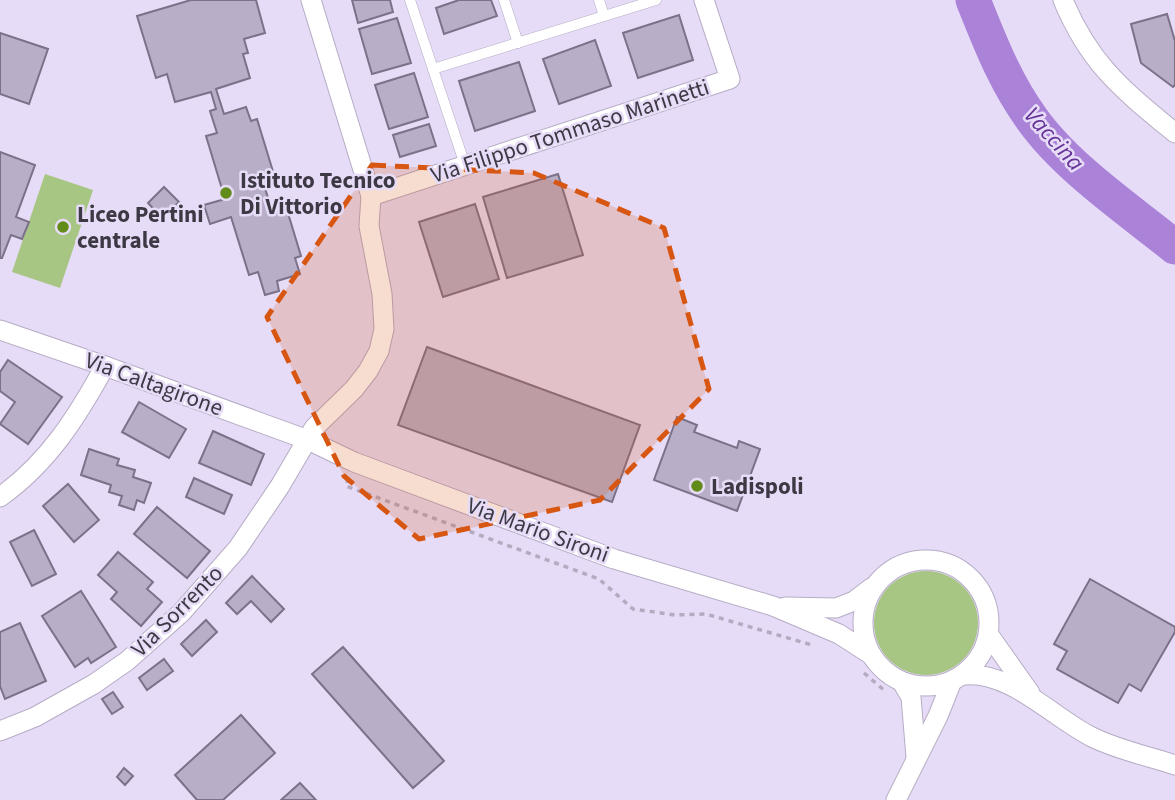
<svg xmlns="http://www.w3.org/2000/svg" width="1175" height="800" font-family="'Source Sans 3',sans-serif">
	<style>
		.green { fill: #a7c583 }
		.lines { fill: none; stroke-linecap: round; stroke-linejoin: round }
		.river { stroke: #aa83d9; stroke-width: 35 }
		.building { fill: #b8aec7; stroke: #7b7189; stroke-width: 2 }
		.service-casing { stroke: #b6acc5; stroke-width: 11 }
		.minor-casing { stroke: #b6acc5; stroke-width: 21 }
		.path { stroke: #b4abc1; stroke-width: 3.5; stroke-dasharray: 5 5; stroke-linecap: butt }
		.service { stroke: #fff; stroke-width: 10 }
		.minor { stroke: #fff; stroke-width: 19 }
		.marked { fill: #d75612; fill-opacity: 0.2; stroke: #d75612; stroke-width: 5; stroke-dasharray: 14 9; stroke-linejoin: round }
		.poi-dot { fill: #628c1a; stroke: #e7dcf7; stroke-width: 2.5 }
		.labels { text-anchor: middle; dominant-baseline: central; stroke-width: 5; stroke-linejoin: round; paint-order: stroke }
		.street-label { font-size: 23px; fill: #3d3944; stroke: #e7dcf7 }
		.poi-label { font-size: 23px; font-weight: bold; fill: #3d3944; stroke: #e7dcf7; text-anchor: start }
		.water-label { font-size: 24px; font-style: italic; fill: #653297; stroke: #e7dcf7 }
	</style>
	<rect width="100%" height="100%" fill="#e7dcf7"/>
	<!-- green -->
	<g class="green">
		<path d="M45,174l48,16 -33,98 -48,-16z"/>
		<circle cx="926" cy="623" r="52"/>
	</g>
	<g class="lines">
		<!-- river -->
		<path class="river" d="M973,0c17,42 32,82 59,119 34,48 97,91 143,128"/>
	</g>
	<!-- building -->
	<g class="building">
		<path d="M191,0h65l9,33 -21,6 4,14 -5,1 7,24 -34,11 8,25 22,-7 5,14 6,-2 18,59 -12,4 7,22 14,-4 17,56 -6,2 5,16 -23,7 2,10 -14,4 -7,-23 -9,3 -18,-58 -21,7 -6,-19 21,-6 -19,-63 11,-3 -7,-22 6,-2 -5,-17 -36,10 -8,-28 -11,4 -19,-62z"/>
		<path d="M352,0h38l3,12 -35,11z"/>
		<path d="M459,0h32l6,16 -53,18 -8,-26z"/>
		<path d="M1167,14l8,27v44l-2,2 -32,-24 -10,-39z"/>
		<path d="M679,15l14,45 -55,18 -15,-45z"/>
		<path d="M397,18l14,45 -39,11 -13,-45z"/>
		<path d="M0,33l48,16 -19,55 -29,-10z"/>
		<path d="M595,40l16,46 -52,18 -16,-45z"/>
		<path d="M519,62l16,49 -60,20 -16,-50z"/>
		<path d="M414,73l14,44 -39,12 -14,-44z"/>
		<path d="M429,124l7,22 -36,11 -7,-22z"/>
		<path d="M0,152l35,13 -19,52 13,5 -7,17 -11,-4 -9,23h-2z"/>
		<path d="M558,174l25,81 -76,23 -24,-81z"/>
		<path d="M164,187l15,15 -17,16 -14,-15z"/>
		<path d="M475,204l24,75 -56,18 -24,-75z"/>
		<path d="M427,347l213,78 -28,77 -214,-77z"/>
		<path d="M8,360l54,37 -34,47 -28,-20 15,-22 -15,-11v-19z"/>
		<path d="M139,402l47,27 -17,29 -47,-26z"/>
		<path d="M677,417l20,8 -3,7 43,16 2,-7 21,8 -23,62 -83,-31z"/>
		<path d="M213,431l51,23 -13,31 -52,-22z"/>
		<path d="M89,449l30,10 -2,6 18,5 -2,7 18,6 -7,20 -7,-3 -3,10 -15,-5 3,-9 -13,-4 2,-7 -30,-10z"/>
		<path d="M194,478l38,17 -8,19 -38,-17z"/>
		<path d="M68,484l31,36 -25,22 -31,-36z"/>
		<path d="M157,507l53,44 -23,27 -53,-44z"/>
		<path d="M34,530l22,44 -24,12 -22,-44z"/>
		<path d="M118,552l35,30 -6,7 15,13 -21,24 -30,-27 6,-7 -19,-17z"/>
		<path d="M252,576l32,33 -13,13 -20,-21 -14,13 -11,-11z"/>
		<path d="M1090,579l85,48v5l-34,59 -12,-7 -11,19 -61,-34 10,-18 -13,-7z"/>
		<path d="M81,591l35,56 -25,16 -3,-5 -13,9 -33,-51z"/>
		<path d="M206,620l11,12 -25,24 -11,-12z"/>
		<path d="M20,623l26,58 -41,18 -5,-13v-54z"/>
		<path d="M343,647l101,114 -31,27 -101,-114z"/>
		<path d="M164,659l9,12 -26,19 -8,-12z"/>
		<path d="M113,692l10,15 -11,7 -10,-15z"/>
		<path d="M241,715l34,38 -52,47h-26l-22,-25z"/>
		<path d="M124,768l9,8 -8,9 -8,-8z"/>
		<path d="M300,783l16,17h-35z"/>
	</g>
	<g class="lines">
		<!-- service casing -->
		<g class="service-casing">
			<g id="service">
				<path d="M410,0l55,165"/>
				<path d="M504,0l14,43"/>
				<path d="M599,0l5,16"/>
				<path d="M433,69l223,-69"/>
			</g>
		</g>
		<!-- minor casing -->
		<g class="minor-casing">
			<g id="minor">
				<path d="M1063,0c27,65 60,90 112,133"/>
				<path d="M371,196l359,-117 -26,-79"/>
				<path d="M0,330l105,36 203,74 46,22 260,97 159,47 66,28 31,20"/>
				<path d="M0,497c48,-34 77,-80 105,-131"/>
				<circle cx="926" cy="623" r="63"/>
				<path d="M785,607l51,1 18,-7 17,-13"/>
				<path d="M989,635l41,58"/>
				<path d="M963,675c47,-5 89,42 129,62 26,13 56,19 83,28"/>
				<path d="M902,682l9,15 5,60"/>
				<path d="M0,731l35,-14 59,-33 33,-23 54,-48 57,-65 42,-62 34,-58 40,-39 14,-18 11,-20 5,-22 -2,-35 -13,-68 2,-30 -60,-196"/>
				<path d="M896,800l42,-84 14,-35"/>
			</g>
		</g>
		<!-- path -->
		<g class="path">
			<path d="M348,478l-2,8 253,93 34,30 42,6 31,-1 106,31"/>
			<path d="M864,673l21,18"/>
		</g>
		<!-- service -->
		<use href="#service" class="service"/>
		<!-- minor -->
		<use href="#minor" class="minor"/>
	</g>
	<!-- marked area -->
	<path class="marked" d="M372,165l162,8 130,55 45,161 -109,111 -181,39 -75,-63 -77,-159z"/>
	<!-- markers -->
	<g class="poi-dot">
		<circle cx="226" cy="193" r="7"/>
		<circle cx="63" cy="227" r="7"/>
		<circle cx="697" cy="486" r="7"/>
	</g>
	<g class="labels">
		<!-- street labels -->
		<g class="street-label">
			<text transform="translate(570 131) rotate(-18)">Via Filippo Tommaso Marinetti</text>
			<text transform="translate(154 384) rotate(20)">Via Caltagirone</text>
			<text transform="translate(538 530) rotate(20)">Via Mario Sironi</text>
			<text transform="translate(177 611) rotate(-45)">Via Sorrento</text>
		</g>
		<!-- poi labels -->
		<g class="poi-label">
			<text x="240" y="180">Istituto Tecnico<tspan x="240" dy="26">Di Vittorio</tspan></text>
			<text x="77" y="214">Liceo Pertini<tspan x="77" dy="26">centrale</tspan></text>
			<text x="711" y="486">Ladispoli</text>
		</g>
		<!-- water labels -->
		<g class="water-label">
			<text transform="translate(1054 139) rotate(48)">Vaccina</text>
		</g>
	</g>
</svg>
